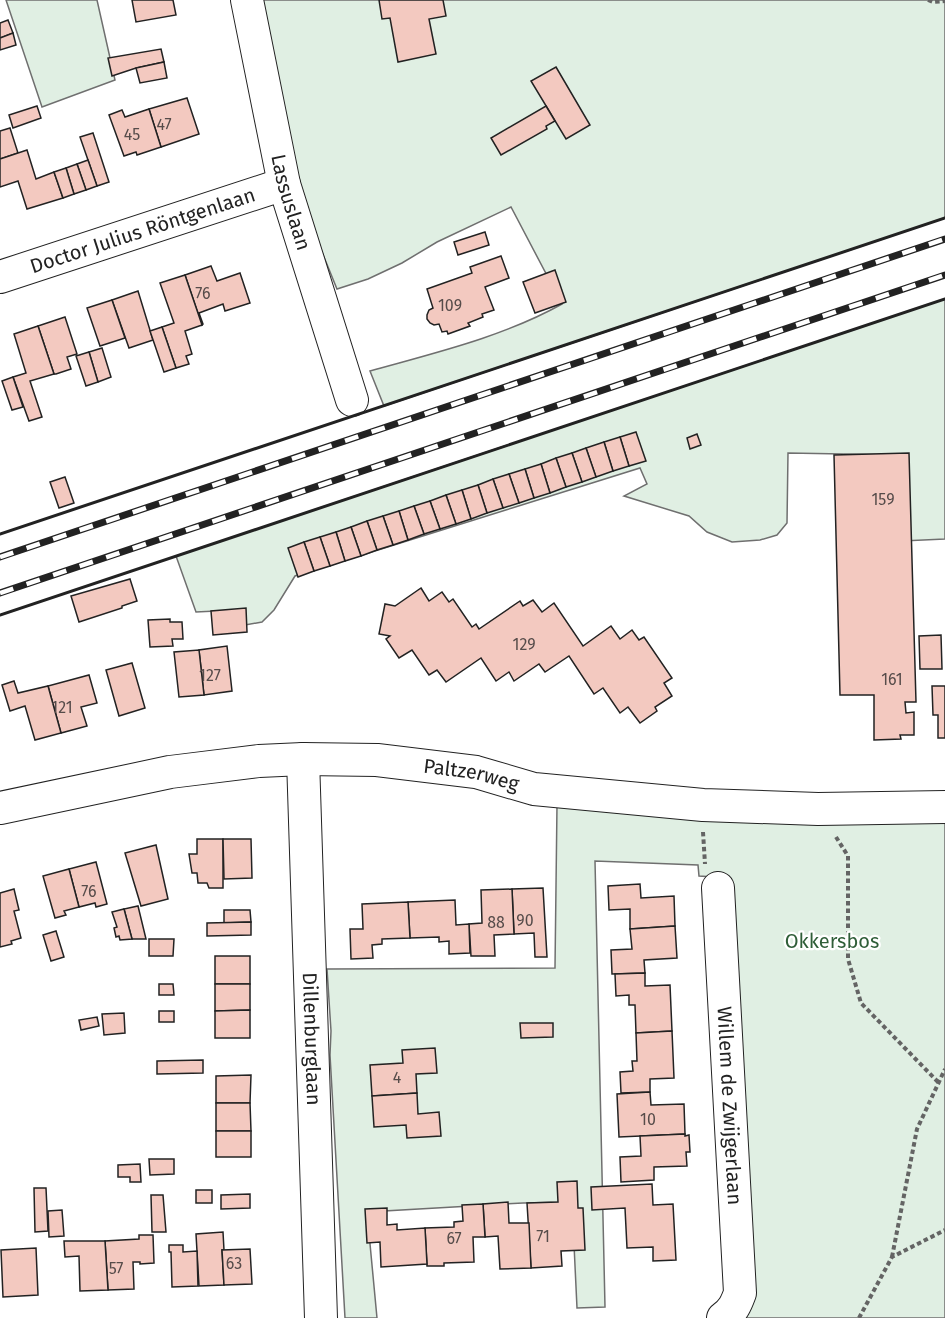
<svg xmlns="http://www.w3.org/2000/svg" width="945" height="1318" font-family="'Fira Sans',sans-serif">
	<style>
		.green { fill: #e0efe3; stroke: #6f6f6f; stroke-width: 1.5 }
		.building { fill: #f3c9c0; stroke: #222; stroke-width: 1.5 }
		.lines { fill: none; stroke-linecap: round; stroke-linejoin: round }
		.minor-casing { stroke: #222; stroke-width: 34 }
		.path { stroke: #646464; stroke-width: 4; stroke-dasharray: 4.5 3; stroke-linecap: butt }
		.minor { stroke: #fff; stroke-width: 32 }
		.rail-casing { stroke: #222; stroke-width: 7 }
		.rail { stroke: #fff; stroke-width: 4.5; stroke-dasharray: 14; stroke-linecap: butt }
		.wall { stroke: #222; stroke-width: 3 }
		.labels { text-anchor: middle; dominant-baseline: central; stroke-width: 4.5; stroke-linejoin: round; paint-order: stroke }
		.number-label { font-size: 16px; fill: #564c4a }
		.street-label { font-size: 20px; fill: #222; stroke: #fff }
		.park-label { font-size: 20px; fill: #2f5e38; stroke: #fff }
	</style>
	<rect width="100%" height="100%" fill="#fff"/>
	<!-- green -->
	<g class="green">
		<path d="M6,0h91l18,80 -73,27z"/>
		<path d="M257,0h688v218l-561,188 -14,-35c64,-18 133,-34 192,-67l-51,-97 -74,35 -35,21 -34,16 -31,10 -48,-118z"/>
		<path d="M945,299v240l-43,2 -2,-86 -112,-2 -1,70 -10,12 -17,5 -28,2 -25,-10 -18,-16 -65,-20 23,-12 -7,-16 -345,108 -21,34 -12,12 -17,3 -29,-14 -20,1 -20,-56z"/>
		<path d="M557,805l388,11v502h-202l-29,-441 -15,-1 -1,-11 -103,-4 10,446 -28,1 -5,-106 -49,1 -156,9 10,106h-32l-15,-263 1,-24 -4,-62 228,-1z"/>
	</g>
	<!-- building -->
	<g class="building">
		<path d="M132,0h41l3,15 -40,7z"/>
		<path d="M379,0h64l3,16 -17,3 7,35 -38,8 -8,-44 -8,1z"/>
		<path d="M8,20l5,13 -13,5v-15z"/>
		<path d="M13,33l3,12 -16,5v-12z"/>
		<path d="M161,49l3,13 -28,6 -24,8 -4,-18z"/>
		<path d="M164,62l3,16 -27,5 -4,-15z"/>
		<path d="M556,67l34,58 -24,14 -35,-58z"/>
		<path d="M187,98l12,36 -38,13 -12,-38z"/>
		<path d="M37,106l4,12 -28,10 -4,-13z"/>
		<path d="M546,106l9,15 -9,5 1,3 -46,26 -10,-17z"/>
		<path d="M149,109l12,38 -24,8 -1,-3 -12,4 -15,-41 13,-5 3,7z"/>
		<path d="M10,128l8,25 -18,6v-28z"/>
		<path d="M93,133l16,49 -12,4 -17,-49z"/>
		<path d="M27,150l9,29 18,-7 9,26 -36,11 -9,-28 -18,6v-28z"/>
		<path d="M88,160l9,26 -11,4 -9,-26z"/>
		<path d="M77,164l9,26 -12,4 -8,-26z"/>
		<path d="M66,168l8,26 -11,4 -9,-26z"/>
		<path d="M485,232l4,13 -31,10 -4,-13z"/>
		<path d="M501,256l8,22 -24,9 9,23 -12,4 1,3 -15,6 2,3 -22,8 -1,-3 -5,1 -3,-8 -5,1 -4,-2 -3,-4v-4l2,-5 4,-2 -6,-19 45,-16 -2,-6z"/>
		<path d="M211,266l6,15 23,-8 10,30 -25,8 -2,-7 -24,9 4,11 -1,1 -17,-50z"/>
		<path d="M555,270l11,32 -31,11 -12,-31z"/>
		<path d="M185,275l17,50 -17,6 7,23 -6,2 3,8 -13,4 -14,-41 12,-4 -14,-40z"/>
		<path d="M138,291l15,49 -24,8 -17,-48z"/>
		<path d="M112,300l13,38 -25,8 -13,-38z"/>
		<path d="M65,317l12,37 -10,3 4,12 -15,5h-2l-16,-48z"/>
		<path d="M38,326l16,48 -24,7 12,36 -13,4 -16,-44 13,-4 -12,-39z"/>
		<path d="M162,327l14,41 -12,4 -14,-41z"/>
		<path d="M102,348l9,29 -13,5 -9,-30z"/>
		<path d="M89,352l9,30 -12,4 -10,-30z"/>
		<path d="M13,377l10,30 -11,3 -10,-29z"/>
		<path d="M636,432l10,29 -17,5 -9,-29z"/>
		<path d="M697,434l4,11 -11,4 -3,-11z"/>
		<path d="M620,437l9,29 -16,5 -9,-29z"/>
		<path d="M604,442l9,29 -17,6 -10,-29z"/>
		<path d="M586,448l10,29 -14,5 -10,-29z"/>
		<path d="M572,453l10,29 -16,5 -10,-29z"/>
		<path d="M909,453l7,249h-11l1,11 8,-1v23h-14l1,4 -27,1v-45h-34l-6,-240z"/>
		<path d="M556,458l10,29 -16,6 -9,-29z"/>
		<path d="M541,464l9,29 -16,5 -9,-29z"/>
		<path d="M525,469l9,29 -15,5 -10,-29z"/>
		<path d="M509,474l10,29 -16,5 -10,-29z"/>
		<path d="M65,477l9,26 -15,5 -9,-26z"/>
		<path d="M493,479l10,29 -16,5 -9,-28z"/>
		<path d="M478,485l9,28 -16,6 -9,-29z"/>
		<path d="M462,490l9,29 -15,5 -10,-29z"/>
		<path d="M446,495l10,29 -16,5 -10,-28z"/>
		<path d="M430,501l10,28 -16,5 -10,-28z"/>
		<path d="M414,506l10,28 -16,6 -9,-29z"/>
		<path d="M399,511l9,29 -15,5 -10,-29z"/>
		<path d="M383,516l10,29 -16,5 -10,-29z"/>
		<path d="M367,521l10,29 -16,6 -10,-29z"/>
		<path d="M351,527l10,29 -16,5 -9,-29z"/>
		<path d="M336,532l9,29 -15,5 -10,-29z"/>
		<path d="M320,537l10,29 -16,5 -10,-29z"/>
		<path d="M304,542l10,29 -16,6 -10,-29z"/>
		<path d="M130,579l7,22 -15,5v2l-43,14 -8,-26z"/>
		<path d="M421,588l8,13 13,-9 7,10 4,-3 19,28 4,-3 3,5 41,-28 3,5 10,-6 9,12 12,-9 29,43 28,-20 9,13 12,-9 7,10 5,-3 28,41 -8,5 8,13 -17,11 2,4 -17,12 -12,-16 -8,6 -17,-25 -9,6 -25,-38 -24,16 -6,-8 -25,17 -5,-9 -13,9 -15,-23 -35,24 -9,-12 -8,5 -17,-25 -13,8 -13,-19 4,-3 -11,-2 6,-30 10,2z"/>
		<path d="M246,608l1,24 -34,3 -2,-24z"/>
		<path d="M170,619v3h12l1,17h-11l1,7 -23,1 -2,-27z"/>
		<path d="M941,635l1,34h-22l-1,-33z"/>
		<path d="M227,646l5,45 -28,4 -5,-45z"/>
		<path d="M199,650l5,45 -25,2 -5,-45z"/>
		<path d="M132,663l13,45 -26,8 -13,-46z"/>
		<path d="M89,675l8,28 -16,4 6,19 -26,7 -13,-47z"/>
		<path d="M14,681l4,12 30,-7 13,47 -26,7 -10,-34 -15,5 -8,-26z"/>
		<path d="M932,686h13v52h-7v-23h-5z"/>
		<path d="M197,839h26v49h-14l-2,-5h-9l-1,-10h-5l-3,-19h8z"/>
		<path d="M223,839h28l1,39 -28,1z"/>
		<path d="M156,845l12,54 -27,7 -16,-53z"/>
		<path d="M96,862l11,42 -11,3 -1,-4 -16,4 -10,-38z"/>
		<path d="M69,869l10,38 -15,4 2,4 -11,3 -12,-42z"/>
		<path d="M640,884l1,14 33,-2 1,30 -45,3v-20l-21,1 -1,-24z"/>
		<path d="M543,888l4,69h-12l-1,-24 -20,1 -2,-45z"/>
		<path d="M14,889l5,21 -5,1 7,27 -10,3 1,3 -12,3v-54z"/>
		<path d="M512,889l2,45 -20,1 1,21h-24l-2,-32 13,-1 -1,-33z"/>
		<path d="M455,900l1,25 13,-1 1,29 -21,1v-13l-10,1v-5l-29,1 -2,-36z"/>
		<path d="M408,902l2,36 -28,1v5l-10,1 1,13 -22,1 -1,-30h13l-1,-25z"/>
		<path d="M138,906l8,33h-14l-8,-30z"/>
		<path d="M124,909l8,30 -12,1 -1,-4 -3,1 -2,-9 3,-1 -5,-15z"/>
		<path d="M224,910h26l1,12 -27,1z"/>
		<path d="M251,922v13l-44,1v-13z"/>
		<path d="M675,926l2,32 -33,2 1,13 -33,1 -1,-24 21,-1 -2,-20z"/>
		<path d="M56,931l8,26 -13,4 -8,-26z"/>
		<path d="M149,939h25l-1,17h-24z"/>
		<rect x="215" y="956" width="35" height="28"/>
		<path d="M645,973v13l25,-1 2,46 -36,2 -1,-28h-6v-10l-13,1 -1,-22z"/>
		<path d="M159,984h14l1,11h-15z"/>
		<path d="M215,984h35v26l-35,1z"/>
		<path d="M250,1010v28h-35v-27z"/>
		<rect x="159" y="1011" width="15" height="11"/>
		<path d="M124,1013l1,20 -21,2 -2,-21z"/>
		<path d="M97,1017l2,9 -18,4 -2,-10z"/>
		<path d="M520,1023h33v14l-32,1z"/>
		<path d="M672,1031l2,47 -24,1v13l-29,1 -1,-21 13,-1 -1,-10h5l-1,-28z"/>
		<path d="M435,1048l2,25 -21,1 1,19 -45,3 -2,-31 33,-2 -1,-13z"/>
		<path d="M203,1060v13l-46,1v-13z"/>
		<path d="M251,1075l-1,28h-34v-27z"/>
		<path d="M650,1092l1,13 33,-1 1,30 -66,3 -2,-43z"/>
		<path d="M417,1093l1,21 21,-2 2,24 -34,2 -1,-13 -32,2 -2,-31z"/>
		<path d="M216,1103h34l1,28h-35z"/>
		<rect x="216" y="1131" width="35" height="26"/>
		<path d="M685,1134v2l4,-1 1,17h-4l1,14 -33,1v13l-33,2 -1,-25 21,-1 -1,-20z"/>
		<path d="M149,1159h25v15l-24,1z"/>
		<path d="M140,1164l1,18h-11v-5h-12v-12z"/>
		<path d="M577,1181l1,27h5l2,42 -24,1 1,15 -31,2 -4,-65 31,-1 -1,-20z"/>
		<path d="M652,1184l1,21 20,-1 3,56 -23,1v-14l-26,1 -2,-40 -33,2 -1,-23z"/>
		<path d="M34,1188h12l2,43 -13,1z"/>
		<rect x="196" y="1190" width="16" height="13"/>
		<path d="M250,1194v14l-29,1v-14z"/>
		<path d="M151,1195h12l3,37h-14z"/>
		<path d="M508,1202l1,21h20l2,45 -31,1 -2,-33 -13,1 -2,-33z"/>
		<path d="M483,1204l2,33h-12l1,25 -30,1v3h-17l-2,-38 29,-1v-5l9,-1 -1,-16z"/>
		<path d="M387,1208v17l10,-1v6l28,-2 2,36 -46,3 -1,-25 -13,1 -2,-34z"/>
		<path d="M62,1210l2,26 -15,1 -1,-26z"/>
		<path d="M223,1232l1,18h-2l2,35 -25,1 -3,-52z"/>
		<path d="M139,1235h14l1,28 -14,1v-2h-7l1,27 -26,1 -3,-49 34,-2z"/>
		<path d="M64,1241h41l3,49 -28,1 -1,-35 -14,1z"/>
		<path d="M169,1245h14v7l14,-1 1,35 -26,1 -1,-35h-2z"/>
		<path d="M36,1248l2,47 -35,2 -2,-47z"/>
		<path d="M250,1249l2,35 -28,1 -2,-35z"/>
	</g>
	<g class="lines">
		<!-- minor casing -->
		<g class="minor-casing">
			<g id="minor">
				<path id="s1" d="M247,0l37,184 68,216"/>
				<path id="s2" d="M0,277l284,-93"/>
				<path id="s3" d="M303,759l18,559"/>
				<path id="s4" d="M0,808l170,-36 89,-11 44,-2 74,1 99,12 58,17 169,16 115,4 127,-2"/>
				<path id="s5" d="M718,888l22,405c-4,11 -7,18 -17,25"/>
			</g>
		</g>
		<!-- path -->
		<g class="path">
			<path d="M928,0l5,2 12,-1"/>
			<path d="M703,832l2,32"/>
			<path d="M836,837l12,19v103l13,44 77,79"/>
			<path d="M892,1257l25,-128 28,-60"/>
			<path d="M859,1318l33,-61 53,-27"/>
		</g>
		<!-- minor -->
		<use href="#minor" class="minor"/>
		<!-- rail casing -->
		<g class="rail-casing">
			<g id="rail">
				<path d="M0,557l945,-318"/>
				<path d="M0,593l945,-318"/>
			</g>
		</g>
		<!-- rail -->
		<use href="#rail" class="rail"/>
		<!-- wall -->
		<g class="wall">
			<path d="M0,534l945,-316"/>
			<path d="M0,615l945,-316"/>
		</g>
	</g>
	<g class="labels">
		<!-- number labels -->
		<g class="number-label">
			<text x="164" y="124">47</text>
			<text x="132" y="134">45</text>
			<text x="203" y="293">76</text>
			<text x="450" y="305">109</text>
			<text x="883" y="499">159</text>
			<text x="524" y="644">129</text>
			<text x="210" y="675">127</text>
			<text x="892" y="679">161</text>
			<text x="62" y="707">121</text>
			<text x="89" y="891">76</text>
			<text x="525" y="920">90</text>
			<text x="496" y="922">88</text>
			<text x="397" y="1077">4</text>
			<text x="648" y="1119">10</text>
			<text x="543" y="1236">71</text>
			<text x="454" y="1238">67</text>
			<text x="234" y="1263">63</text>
			<text x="116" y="1268">57</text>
		</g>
		<!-- street labels -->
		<g class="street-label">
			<text stroke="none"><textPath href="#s1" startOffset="207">Lassuslaan</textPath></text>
			<text stroke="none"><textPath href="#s2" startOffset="150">Doctor Julius Röntgenlaan</textPath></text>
			<text stroke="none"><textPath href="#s4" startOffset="477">Paltzerweg</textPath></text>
			<text stroke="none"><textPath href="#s3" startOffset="280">Dillenburglaan</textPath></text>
			<text stroke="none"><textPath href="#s5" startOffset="218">Willem de Zwijgerlaan</textPath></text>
		</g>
		<!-- park labels -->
		<g class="park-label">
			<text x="832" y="941">Okkersbos</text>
		</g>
	</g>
</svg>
